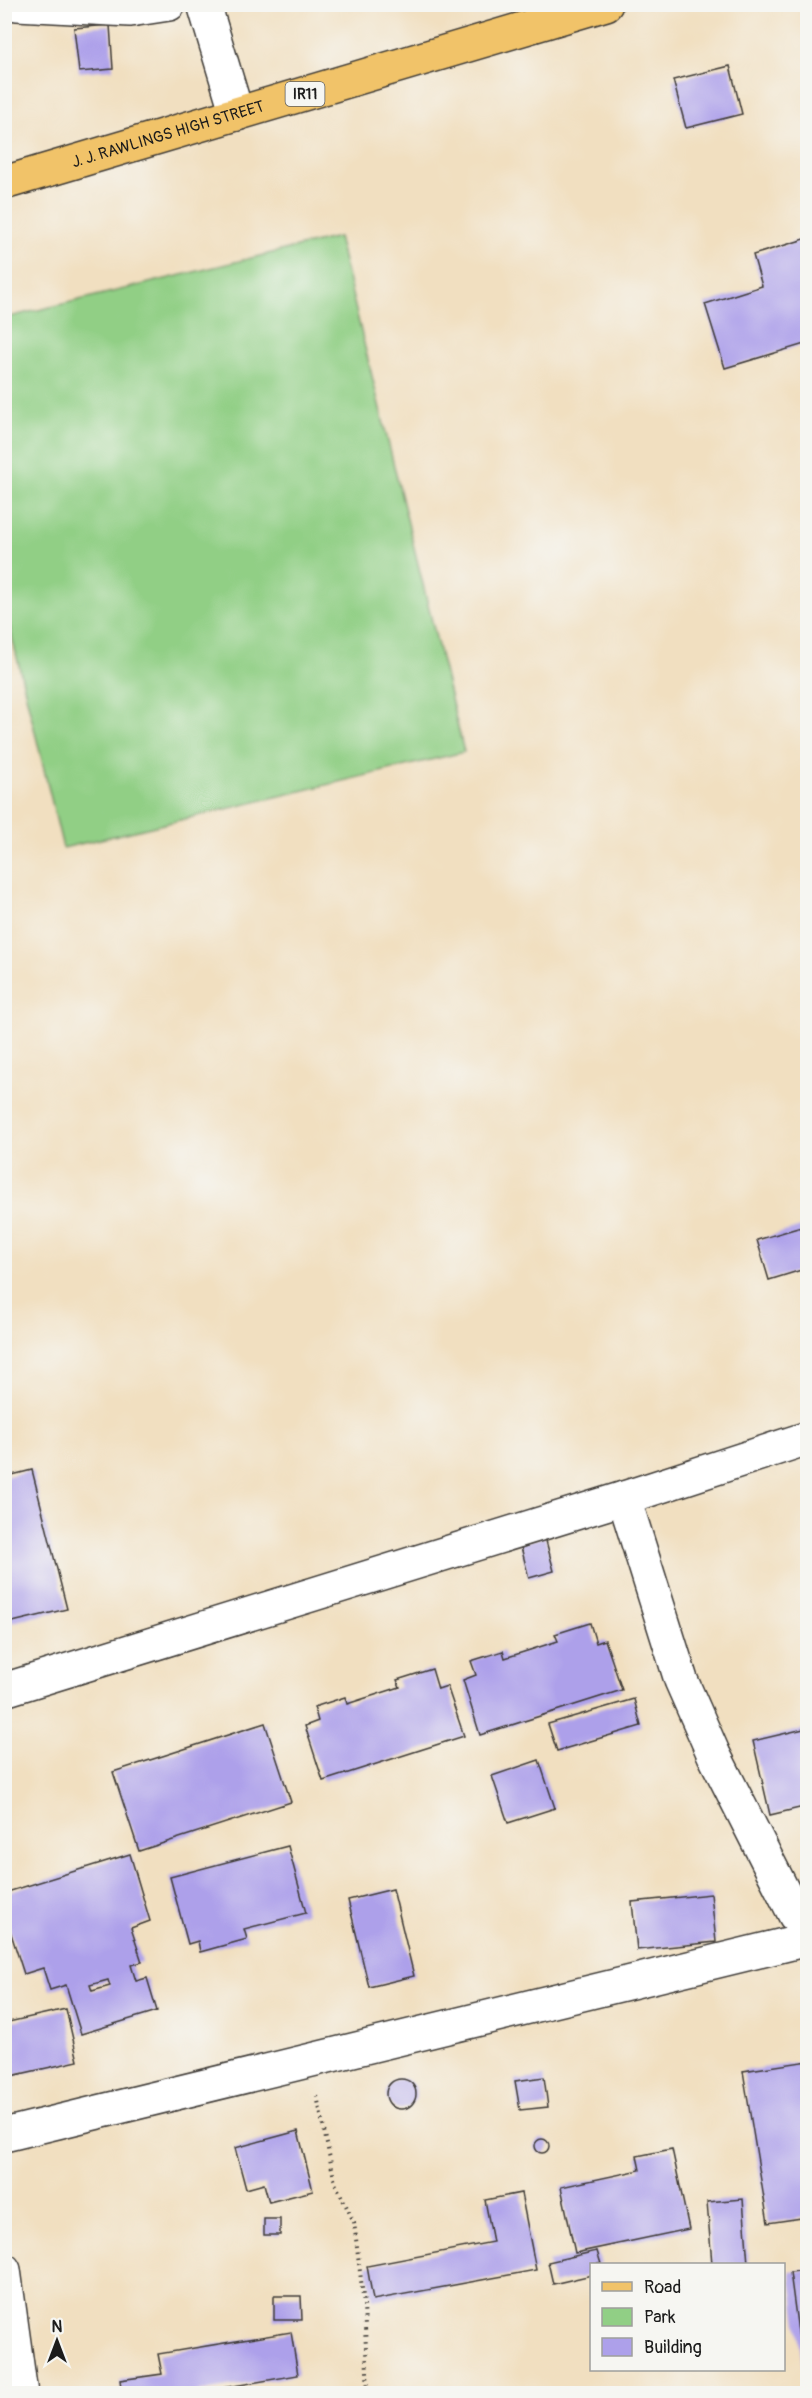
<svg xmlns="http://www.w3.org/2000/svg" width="812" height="2398" font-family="Pangolin,sans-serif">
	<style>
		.green { fill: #91cf85; stroke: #567650; stroke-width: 1.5 }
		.building { fill: #ada0ea; fill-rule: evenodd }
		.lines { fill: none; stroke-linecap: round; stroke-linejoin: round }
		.minor-casing { stroke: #3c3935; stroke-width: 36 }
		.major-casing { stroke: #3c3935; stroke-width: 36 }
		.path { stroke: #3c3935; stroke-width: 4; stroke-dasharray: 1.5 4.5; stroke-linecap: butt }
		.minor { stroke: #fff; stroke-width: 33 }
		.major { stroke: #f1c369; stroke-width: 33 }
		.labels { text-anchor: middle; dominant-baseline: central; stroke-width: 4.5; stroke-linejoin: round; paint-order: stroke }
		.shield { fill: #f6f6f2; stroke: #5d5d5c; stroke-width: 1.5 }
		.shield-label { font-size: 15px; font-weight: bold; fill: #1c1c1c }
		.street-label { font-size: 16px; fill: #1c1c1c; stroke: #f6f6f2 }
	</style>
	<rect width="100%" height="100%" fill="#f6f6f2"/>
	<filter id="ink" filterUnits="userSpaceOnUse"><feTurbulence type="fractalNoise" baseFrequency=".0167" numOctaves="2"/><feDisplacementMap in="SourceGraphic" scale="12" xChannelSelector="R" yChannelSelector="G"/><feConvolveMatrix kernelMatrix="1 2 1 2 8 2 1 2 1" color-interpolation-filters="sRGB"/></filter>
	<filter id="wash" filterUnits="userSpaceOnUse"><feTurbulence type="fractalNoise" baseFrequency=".008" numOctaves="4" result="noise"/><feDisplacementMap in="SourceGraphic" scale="24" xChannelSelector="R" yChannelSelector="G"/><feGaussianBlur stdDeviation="1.35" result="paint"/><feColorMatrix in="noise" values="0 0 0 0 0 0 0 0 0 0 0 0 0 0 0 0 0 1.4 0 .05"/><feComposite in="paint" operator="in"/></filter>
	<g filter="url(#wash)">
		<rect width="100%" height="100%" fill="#f1dfc0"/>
		<!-- green -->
		<path class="green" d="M338,237l126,515 -401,96 -58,-240v-290z"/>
		<g id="blocks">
			<!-- building -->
			<g class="building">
				<path d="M110,25l3,44 -34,3 -5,-44z"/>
				<path d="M730,66l12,48 -56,14 -13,-48z"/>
				<path d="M808,238v105l-83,25 -20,-64 57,-18 -9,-31z"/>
				<path d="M808,1225v43l-39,12 -12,-40z"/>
				<path d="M32,1470l35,139 -63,15v-147z"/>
				<path d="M545,1537l9,34 -25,7 -9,-35z"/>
				<path d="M590,1623l6,20 9,-3 17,50 -142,45 -17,-55 13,-5 -5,-14 32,-10 2,7 53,-17 -3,-7z"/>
				<path d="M432,1669l6,20 9,-3 17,50 -141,45 -18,-55 13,-5 -4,-14 31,-10 2,7 53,-17 -3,-7z"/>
				<path d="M634,1699l7,27 -84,25 -9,-27z"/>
				<path d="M265,1723l26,79 -152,49 -26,-79z"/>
				<path d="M808,1728v78l-38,9 -17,-74z"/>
				<path d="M539,1760l16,48 -47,15 -16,-47z"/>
				<path d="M288,1846l18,67 -62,16 3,10 -47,13 -2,-11 -10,3 -18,-67z"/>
				<path d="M130,1854l20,67 -19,7 11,34 -11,3 5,16 11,-3 10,33 -76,23 -15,-49 -16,5 -7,-22 -19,6 -20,-62v-19zM108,1980l2,6 -18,5 -2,-6z"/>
				<path d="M393,1889l21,87 -45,11 -21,-87z"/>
				<path d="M711,1894l5,48 -79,8 -5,-48z"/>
				<path d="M66,2009l12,52 -67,15 -7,-30v-23z"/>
				<path d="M808,2061v156l-40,6 -25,-152z"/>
				<path d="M544,2077l4,30 -28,3 -5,-29z"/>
				<circle cx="401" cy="2094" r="15"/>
				<path d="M298,2131l15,60 -44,11 -5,-18 -18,5 -11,-41z"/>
				<circle cx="542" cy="2146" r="7"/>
				<path d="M672,2149l17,80 -114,24 -14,-66 79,-17 -3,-14z"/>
				<path d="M521,2193l15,77 -163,30 -6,-34 126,-24 -8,-42z"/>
				<path d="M743,2199l5,65h-36l-5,-62z"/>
				<rect x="264" y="2219" width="16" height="16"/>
				<path d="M597,2251l4,13h-9v11l-39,9 -5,-22z"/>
				<path d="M808,2270v121l-2,1 -16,-120z"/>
				<path d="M274,2296h27l1,24h-28z"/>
				<path d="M291,2332l7,43 -111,19h-65l-2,-14 42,-6 -4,-20z"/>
			</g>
		</g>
	</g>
	<g filter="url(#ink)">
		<use href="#blocks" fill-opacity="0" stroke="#3c3935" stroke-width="1.5"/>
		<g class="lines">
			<!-- minor casing -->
			<g class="minor-casing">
				<g id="minor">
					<path d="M17,4l113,6 39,-6"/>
					<path d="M204,4l33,110"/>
					<path d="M624,1498l57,182 33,75 81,160 13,13"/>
					<path d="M4,1690l620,-192 184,-60"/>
					<path d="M4,2135l804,-196"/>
					<path d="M4,2270l17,124"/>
				</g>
			</g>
			<!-- major casing -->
			<g class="major-casing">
				<g id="major">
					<path id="s1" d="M4,183l602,-179"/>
				</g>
			</g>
			<!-- path -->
			<path class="path" d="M317,2096l18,87 19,39 10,83 4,89"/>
			<!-- minor -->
			<use href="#minor" class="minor"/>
			<!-- major -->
			<use href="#major" class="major"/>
		</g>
	</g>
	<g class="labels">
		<!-- shield labels -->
		<rect class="shield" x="285.5" y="82" width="39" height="24" rx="4.5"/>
		<g class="shield-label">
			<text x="305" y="94">IR11</text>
		</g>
		<!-- street labels -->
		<g class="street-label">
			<text stroke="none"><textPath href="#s1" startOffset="171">J. J. RAWLINGS HIGH STREET</textPath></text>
		</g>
	</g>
	<!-- margin -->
	<rect width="812" height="2398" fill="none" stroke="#f6f6f2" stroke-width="24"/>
	<!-- legend -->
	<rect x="590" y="2263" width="195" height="108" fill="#f6f6f2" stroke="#9f9f9c" stroke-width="1.5"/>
	<rect x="602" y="2282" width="30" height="9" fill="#f1c369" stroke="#9f9f9c" stroke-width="1.5"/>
	<text x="644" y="2293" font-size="18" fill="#1c1c1c">Road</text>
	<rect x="602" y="2308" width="30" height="18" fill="#91cf85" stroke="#9f9f9c" stroke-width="1.5"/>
	<text x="644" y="2323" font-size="18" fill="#1c1c1c">Park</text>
	<rect x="602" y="2338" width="30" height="18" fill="#ada0ea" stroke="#9f9f9c" stroke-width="1.5"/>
	<text x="644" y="2353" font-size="18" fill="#1c1c1c">Building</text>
	<!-- north arrow -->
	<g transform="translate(57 2341)" stroke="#f6f6f2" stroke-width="4.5" paint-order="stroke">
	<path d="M0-4.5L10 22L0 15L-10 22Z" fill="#1c1c1c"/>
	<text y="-9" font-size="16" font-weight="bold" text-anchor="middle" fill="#1c1c1c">N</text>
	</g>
</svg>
